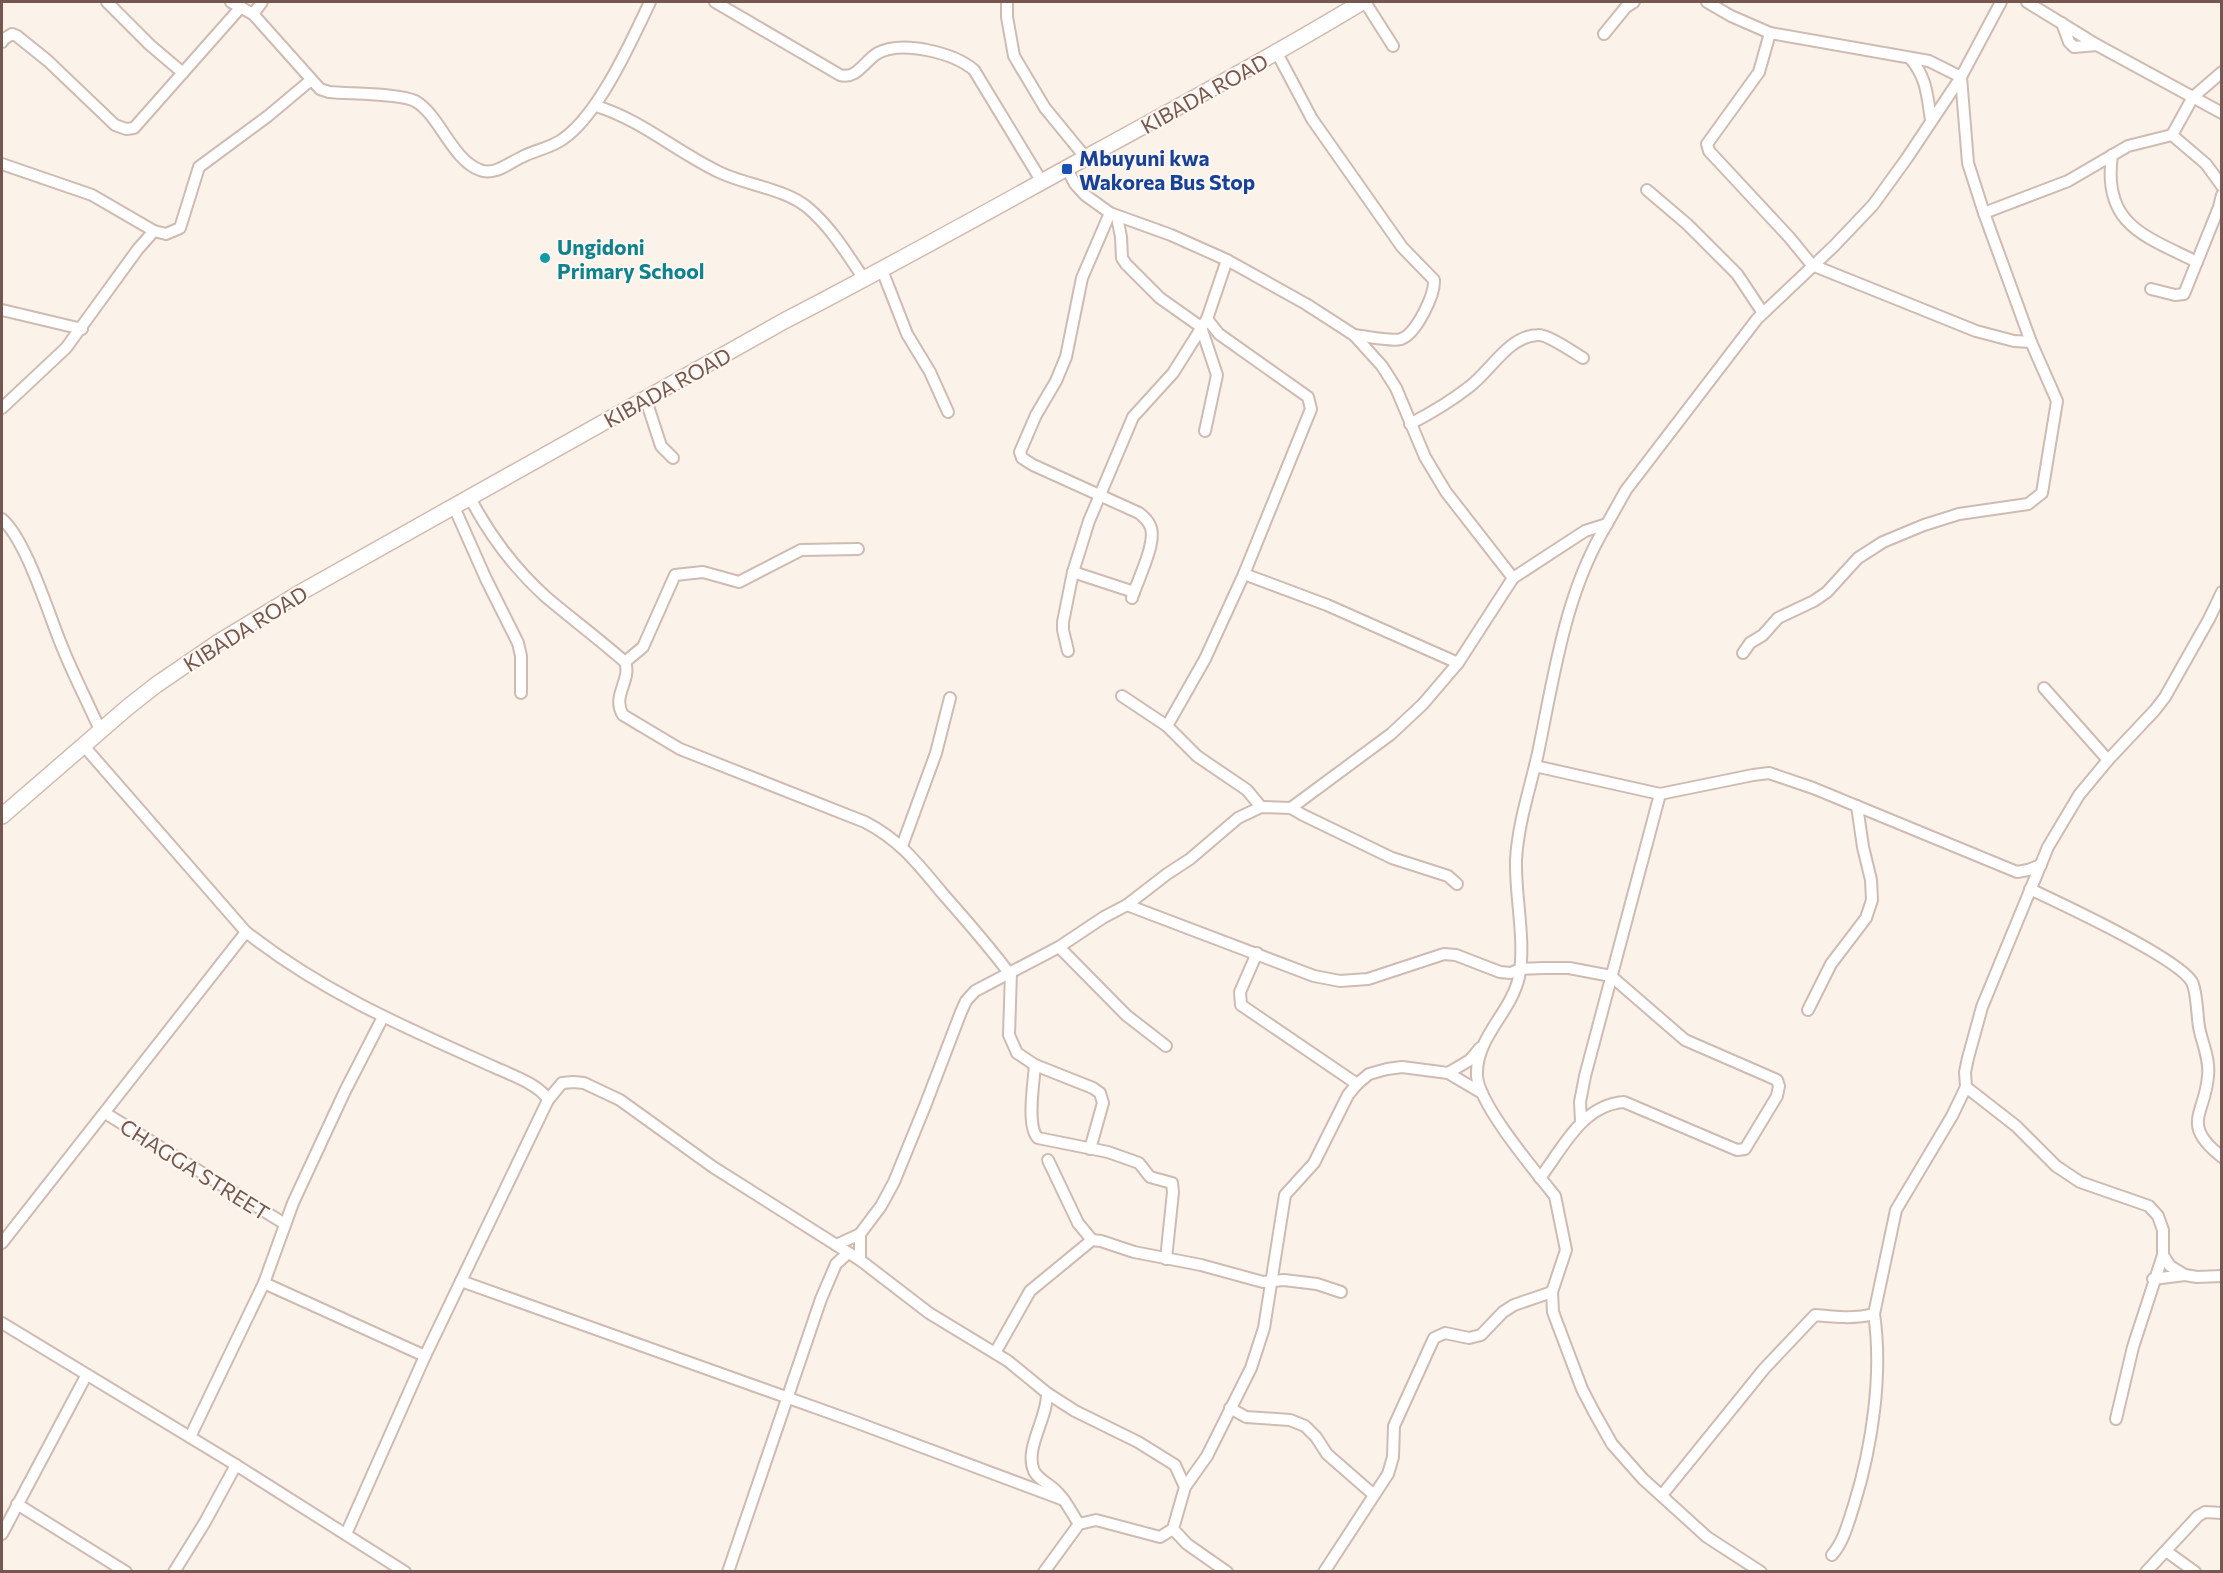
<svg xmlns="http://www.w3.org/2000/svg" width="2223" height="1573" font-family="Commissioner,sans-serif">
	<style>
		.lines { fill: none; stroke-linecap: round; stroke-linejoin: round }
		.street-casing { stroke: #cfbbb2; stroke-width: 14 }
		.secondary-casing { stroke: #d1bbb0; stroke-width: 18 }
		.street { stroke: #fff; stroke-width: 10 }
		.secondary { stroke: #fff; stroke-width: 15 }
		.transit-dot { fill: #1a4fb4; stroke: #fef6f0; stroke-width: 2 }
		.culture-dot { fill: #0f9aa8; stroke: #fef6f0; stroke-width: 2 }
		.labels { text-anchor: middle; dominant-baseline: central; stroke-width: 4.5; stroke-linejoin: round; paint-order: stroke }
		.street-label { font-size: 21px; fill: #74574e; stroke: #fef6f0 }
		.transit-label { font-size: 21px; font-weight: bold; fill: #164399; stroke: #fef6f0; text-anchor: start }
		.culture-label { font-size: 21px; font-weight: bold; fill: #0d838f; stroke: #fef6f0; text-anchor: start }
	</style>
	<rect width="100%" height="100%" fill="#fbf2e9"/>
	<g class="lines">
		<!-- street casing -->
		<g class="street-casing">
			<g id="street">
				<path d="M107,2l43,43 33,28"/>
				<path d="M231,2l22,12 67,75 9,3c19,2 71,1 86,9 24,13 37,59 65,69 14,6 29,-7 42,-13 13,-7 29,-9 41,-18 36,-25 68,-97 87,-137"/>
				<path d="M715,2l125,73c17,5 25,-15 38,-22 25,-13 76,0 96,17l68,112"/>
				<path d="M1007,2v15l7,39 31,52 41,50"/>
				<path d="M1365,2l28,44"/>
				<path d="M1707,2l24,14 39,17 159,28 32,16 40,-75"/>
				<path d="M2027,2l70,43 125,68"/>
				<path d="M253,14l9,-12"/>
				<path d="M2062,23l7,19 5,5 23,-2"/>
				<path d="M1770,33l-11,39 -52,72 2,7 80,86 23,28 164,66 38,10 17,1"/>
				<path d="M1604,34l22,-27 8,-5"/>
				<path d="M2,42l2,-3 8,-5 5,2 31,25 67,64 11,4 8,-1 107,-121"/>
				<path d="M1277,53l35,66 90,128 32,33c1,15 -18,54 -33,59 -11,3 -35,-3 -47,-4"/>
				<path d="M1910,58c17,20 17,37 21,62"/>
				<path d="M2222,72l-29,25 -21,38 34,29 16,22"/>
				<path d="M596,106c46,14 82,47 125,67 26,12 64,16 86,34 24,20 40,47 57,72"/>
				<path d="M2112,155c-10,70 33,81 85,107"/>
				<path d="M2,164l90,31 62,36"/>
				<path d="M1647,190l40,34 50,50 26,39"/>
				<path d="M1110,213l-28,65 -16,79 -10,24 -20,34 -16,37 2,6 11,7 106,48c5,4 10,8 12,15 5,17 -14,53 -19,70"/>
				<path d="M1984,213l84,-32 60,-35 44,-11"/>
				<path d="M1117,217l4,20 1,21 4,6 34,34 41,29 16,48 -12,56"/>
				<path d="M1227,260l-20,59 12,15 89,63 3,12 -67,165 -39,85 -38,67 30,30 50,34 14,17"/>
				<path d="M882,270l25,64 23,38 18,40"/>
				<path d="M2151,289l24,6 9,-1 35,-87 3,-12"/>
				<path d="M2,310l80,19"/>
				<path d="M646,400l15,46 12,12"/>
				<path d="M2,408l64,-60 72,-99 16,-18 12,3 14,-6 19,-61 69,-51 43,-36"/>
				<path d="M1410,424c21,-11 40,-22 59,-37 22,-16 39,-51 69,-52 9,-1 35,17 45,23"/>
				<path d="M470,498c19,36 46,72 76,99 26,22 53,42 79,65 7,18 -14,34 -2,53l57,34 185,73c35,18 53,42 78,72 23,26 45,51 66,79"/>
				<path d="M454,507l32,72 32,64 3,13v37"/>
				<path d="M2,519c25,22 47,97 61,130 11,27 25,54 37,81"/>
				<path d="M1607,524c-42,68 -53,152 -69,229 -8,36 -20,70 -22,107 -1,37 10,81 3,117 -8,36 -44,61 -42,99 2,29 59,96 78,120l11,54 -14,42 1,20 29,77 12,23 18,32 31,35 64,58 54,35"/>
				<path d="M1073,572l61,20"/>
				<path d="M1244,574l83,31 131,58"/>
				<path d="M1513,578l72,-47 22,-7 19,-34 131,-171 77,-73 39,-41 34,-47 54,-81"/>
				<path d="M1068,651l-5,-21v-8l10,-50 16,-51 44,-104 40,-44 34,-54"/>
				<path d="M1743,653l7,-10 13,-8 15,-17 36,-17 13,-9 31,-34 25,-16 41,-17 35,-11 69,-10 14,-11 15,-92 -26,-59 -47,-129 -16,-50 -7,-86"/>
				<path d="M625,662l18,-15 32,-72 28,-3 36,10 62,-32 57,-1"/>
				<path d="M2044,688l64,72"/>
				<path d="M1122,696l45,30"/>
				<path d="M83,745l163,187c78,61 158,95 248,135 15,7 47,18 54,33l-123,256 -79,178"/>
				<path d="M1535,766l125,28 93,-19 16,-2 44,15 204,84 11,-2 13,-5"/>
				<path d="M1291,808l12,7 89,43 56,18 9,8"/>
				<path d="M902,846l34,-93 14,-55"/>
				<path d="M2030,889c30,14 148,69 162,93 5,10 5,33 7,45 3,16 11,32 9,49 -3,39 -28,48 14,81"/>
				<path d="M1127,905l187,71 26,5 28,-2 76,-25 12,1 44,17 11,1 9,-4 24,-1h25l42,8 74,64 92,40 2,6 -2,10 -32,53 -8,1 -113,-48c-42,3 -61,46 -84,76"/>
				<path d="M1059,947l67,68 40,31"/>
				<path d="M1257,953l-17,39 1,13 116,79"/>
				<path d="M1011,972l-2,63 8,18 18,12 58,23 7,5 3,10 -13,46"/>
				<path d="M1808,1010l23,-46 35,-46 6,-18 -1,-20 -8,-33 -6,-41"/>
				<path d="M1035,1065c-1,16 -9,62 3,73l70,14 31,11 11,14 22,6 1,9 -7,67"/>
				<path d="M1448,1073l34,20"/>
				<path d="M1966,1087l50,39 40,40 24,16 69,24 9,10 5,14v25l7,11 15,9 12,2 25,-1"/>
				<path d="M548,1100l14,-17 11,-1 11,1 36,17 93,67 147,93 69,53 79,48 39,32 28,18 63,31 37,23 10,22 -12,42 14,15 40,28"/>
				<path d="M105,1113l180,111"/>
				<path d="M1581,1121l-1,-19 5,-26 75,-282"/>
				<path d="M1048,1160l30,63 14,17"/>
				<path d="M2,1243l244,-311"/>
				<path d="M836,1245l24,-11 21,-28 13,-24 31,-76 36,-94 5,-11 9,-10 84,-44 45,-30 23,-12 40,-31 23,-15 48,-41 23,-11 30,1 100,-74 32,-30 35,-41 55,-85 -67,-86 -21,-35 -29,-69 -14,-22 -28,-31 -48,-31 -79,-44 -56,-25 -61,-22 -25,-18 -10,-11 -8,-15"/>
				<path d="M860,1260v-26"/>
				<path d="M2153,1279l32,-4"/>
				<path d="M461,1281l389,139 214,80"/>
				<path d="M264,1283l161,73"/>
				<path d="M2,1323l234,142 169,107"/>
				<path d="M995,1353l35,-62 62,-51 9,1 33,11 67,13 62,17 21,-2 33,4 24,8"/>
				<path d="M1047,1393c1,25 -23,55 -13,78 5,10 17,13 24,22 9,9 14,21 21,31"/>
				<path d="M1230,1408l16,9 44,3 15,6 11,11 11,17 47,41"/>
				<path d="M2116,1419l17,-72 30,-92"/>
				<path d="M190,1437l74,-154 29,-80 52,-112 38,-74"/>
				<path d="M1185,1487l22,-31 44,-88 13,-40 21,-133 29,-32 34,-68 9,-11 12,-10 18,-5 15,-2 46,6 22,-13 10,-12"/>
				<path d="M1662,1495l102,-126 51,-54c20,2 40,4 59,-1l22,-104 56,-94 14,-29 -1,-15 3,-14 14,-51 66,-160 31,-52 29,-35 47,-50 10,-13 44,-78 13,-27"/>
				<path d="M17,1504l109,68"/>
				<path d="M2,1534l84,-158"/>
				<path d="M2166,1551l29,21"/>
				<path d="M1832,1555c12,-14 16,-32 22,-50 18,-58 29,-131 20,-191"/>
				<path d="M174,1572l31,-50 31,-57"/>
				<path d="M728,1572l93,-273 15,-35 12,-11"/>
				<path d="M1044,1572l35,-48 17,-4 64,17 13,-8"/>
				<path d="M1324,1572l64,-98 5,-17 1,-31 40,-88 11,-5 24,5 12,-3 22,-23 11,-7 38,-13"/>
				<path d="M2146,1572l52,-56 7,-4 17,1"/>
			</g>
		</g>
		<!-- secondary casing -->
		<g class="secondary-casing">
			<path id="secondary" d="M2,816l126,-109 28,-22 63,-43 86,-52 479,-269c105,-54 208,-112 312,-169 89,-49 179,-97 266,-150"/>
		</g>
		<!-- street -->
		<use href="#street" class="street"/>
		<!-- secondary -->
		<use href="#secondary" class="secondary"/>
	</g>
	<!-- markers -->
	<rect class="transit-dot" x="1061" y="163" width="12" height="12" rx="3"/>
	<circle class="culture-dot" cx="545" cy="258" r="6"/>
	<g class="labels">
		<!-- street labels -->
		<g class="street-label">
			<text transform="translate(1204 93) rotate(-29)">KIBADA ROAD</text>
			<text transform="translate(667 387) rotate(-29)">KIBADA ROAD</text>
			<text transform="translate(245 628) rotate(-32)">KIBADA ROAD</text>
			<text transform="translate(195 1169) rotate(32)">CHAGGA STREET</text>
		</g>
		<!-- transit labels -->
		<g class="transit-label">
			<text x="1079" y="157">Mbuyuni kwa<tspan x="1079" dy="24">Wakorea Bus Stop</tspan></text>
		</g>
		<!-- culture labels -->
		<g class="culture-label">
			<text x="557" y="246">Ungidoni<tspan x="557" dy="24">Primary School</tspan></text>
		</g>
	</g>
	<!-- border -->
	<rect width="2223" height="1573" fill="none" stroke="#74574e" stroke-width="6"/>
</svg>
